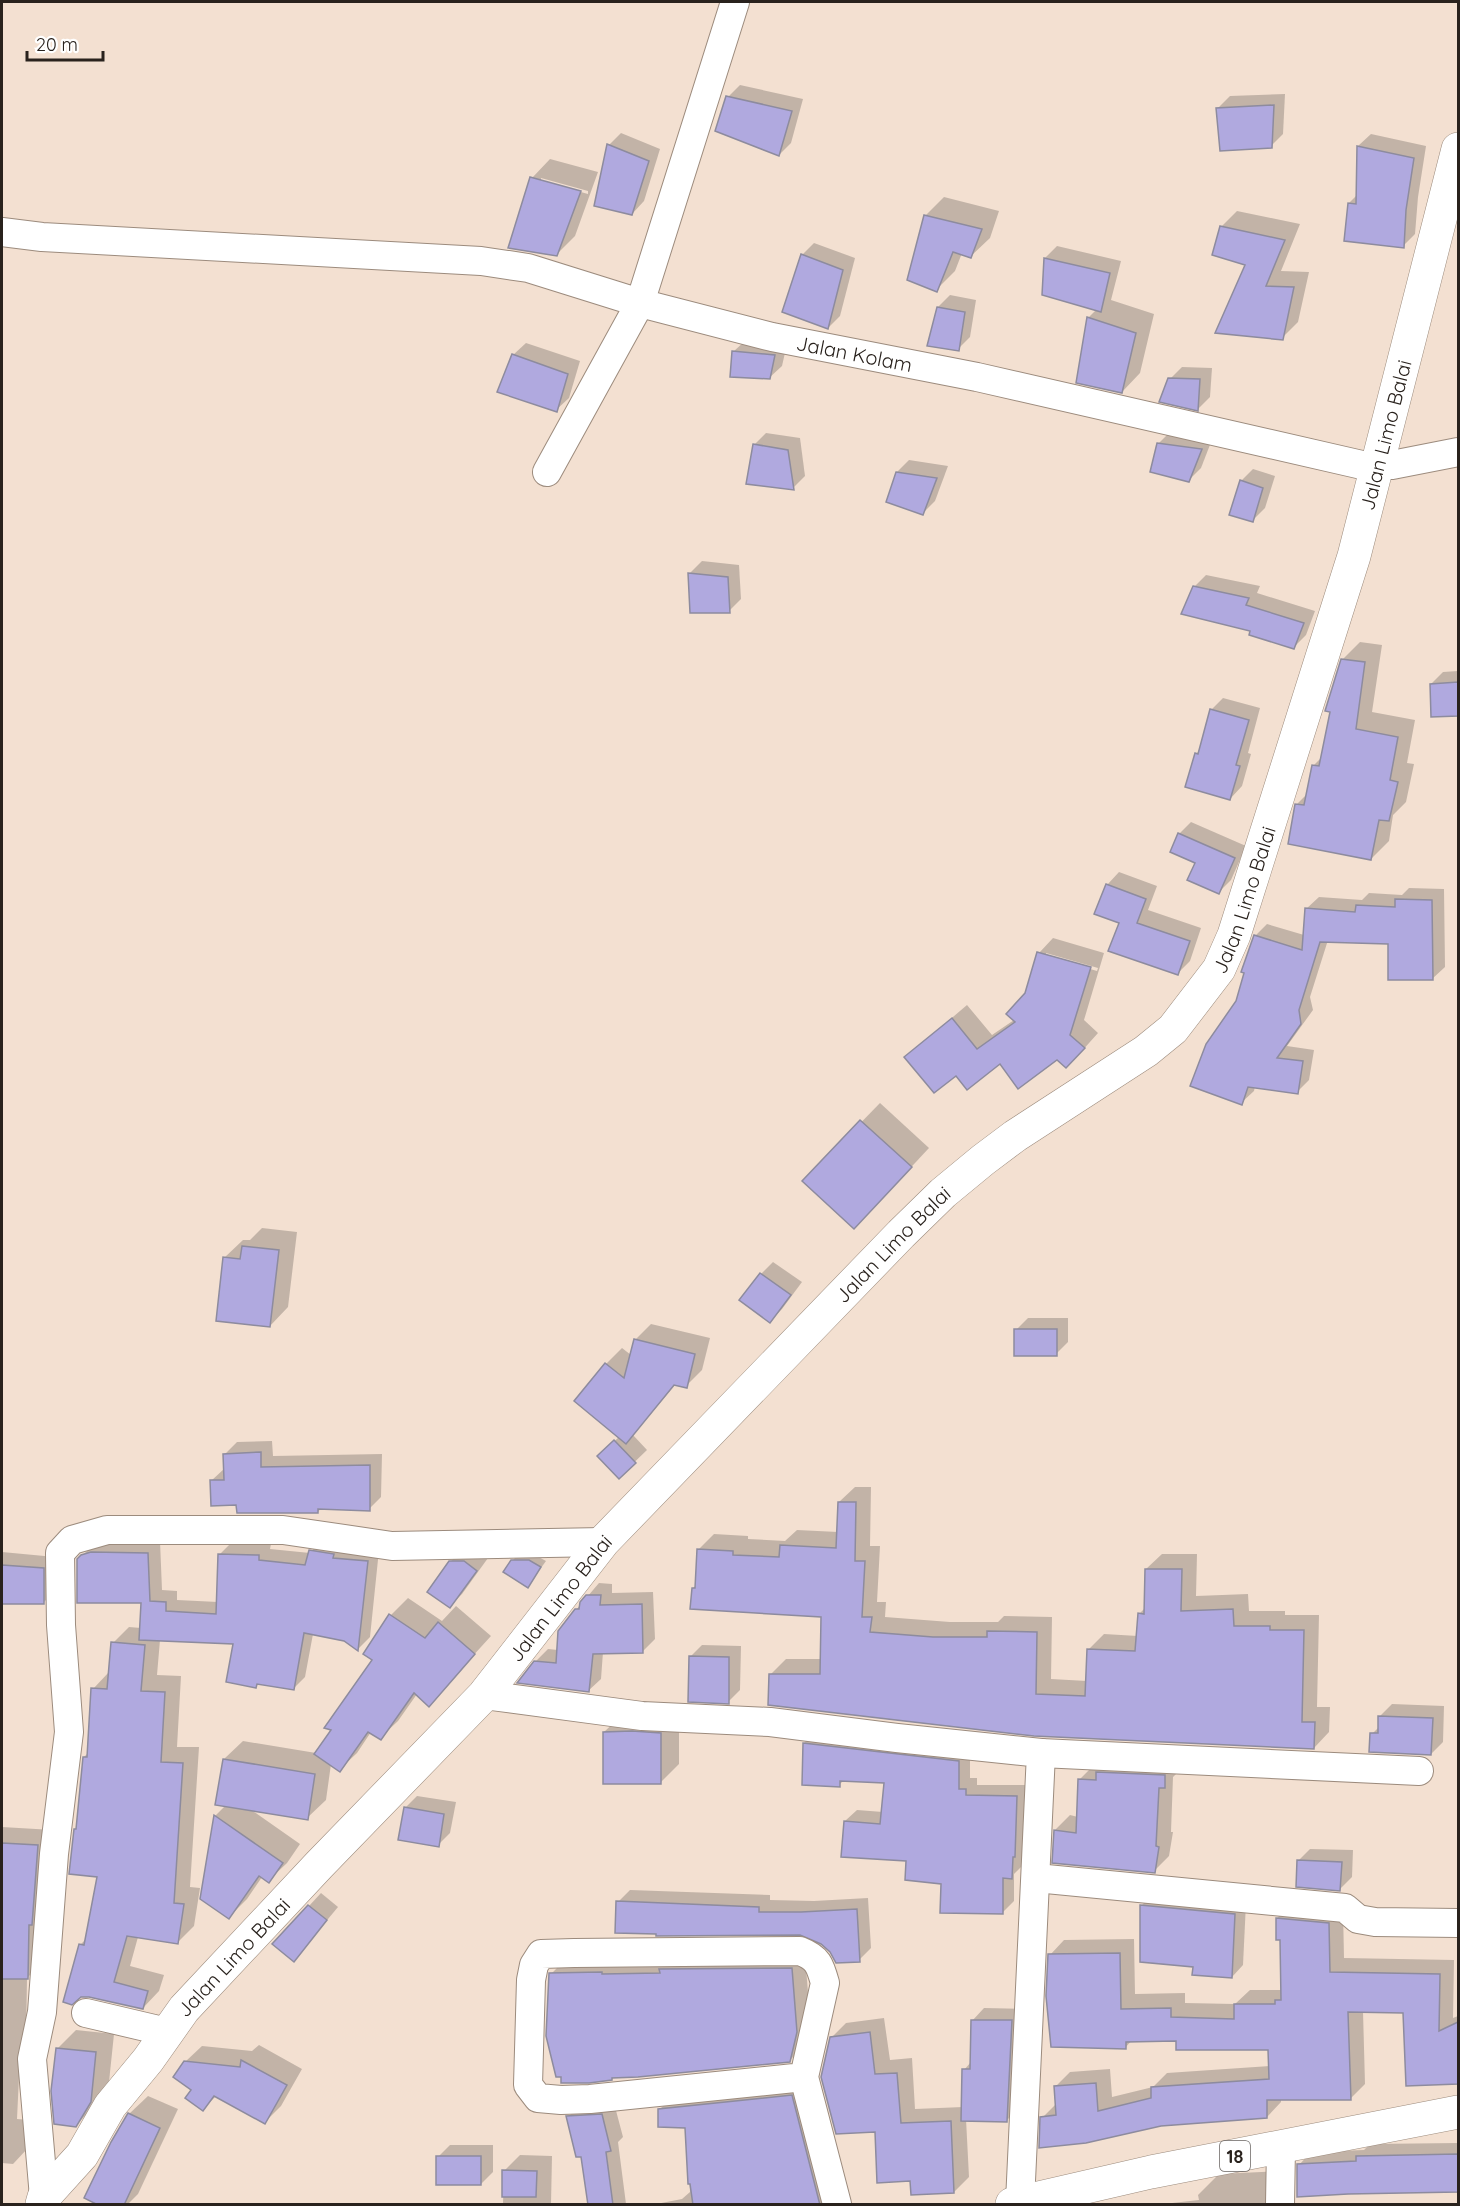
<svg xmlns="http://www.w3.org/2000/svg" width="1460" height="2206" font-family="Quicksand,sans-serif">
	<style>
		.shadow { fill: #0003; fill-rule: evenodd }
		.building { fill: #b0a9df; stroke: #8d8b9e; stroke-width: 1.5 }
		.lines { fill: none; stroke-linecap: round; stroke-linejoin: round }
		.street-casing { stroke: #9c8b7d; stroke-width: 30 }
		.secondary-casing { stroke: #9c8b7d; stroke-width: 34 }
		.highway-casing { stroke: #9c8b7d; stroke-width: 34 }
		.street { stroke: #fff; stroke-width: 28 }
		.secondary { stroke: #fff; stroke-width: 33 }
		.highway { stroke: #fff; stroke-width: 33 }
		.labels { text-anchor: middle; dominant-baseline: central; stroke-width: 5; stroke-linejoin: round; paint-order: stroke }
		.shield { fill: #fff; stroke: #696461; stroke-width: 1.5 }
		.shield-label { font-size: 18px; font-weight: bold; fill: #29221d }
		.street-label { font-size: 20px; fill: #29221d; stroke: #fff }
	</style>
	<rect width="100%" height="100%" fill="#f3e0d1"/>
	<!-- shadow -->
	<g class="shadow">
		<path d="M740,85l63,14 -12,44 -12,12 -51,-58z"/>
		<path d="M1285,94l-2,40 -12,12 -53,-38 12,-12z"/>
		<path d="M621,133l39,16 -16,52 -12,13 -23,-69z"/>
		<path d="M1371,134l55,12 -8,51 -3,37 -12,12 -54,-43 8,-8 1,-49z"/>
		<path d="M550,159l48,13 -23,64 -19,19 -24,-77zM541,178l47,13v3l-47,-13z"/>
		<path d="M944,197l55,14 -9,27 -19,18 -9,-3 -7,18 -19,19 -27,-11 17,-64z"/>
		<path d="M1237,211l63,13 -19,47 28,1 -11,50 -16,16 -35,-74 -26,-37z"/>
		<path d="M814,243l41,15 -15,58 -12,12 -26,-73z"/>
		<path d="M1057,246l64,15 -10,39 43,14 -14,59 -18,19 -44,-10 11,-65 8,-8 -52,-51z"/>
		<path d="M950,295l26,5 -6,37 -12,12 -20,-42z"/>
		<path d="M746,340l41,4 -5,22 -13,12 -36,-26z"/>
		<path d="M526,343l54,18 -11,37 -13,12 -43,-55z"/>
		<path d="M1182,367l30,1 -2,29 -12,12 -28,-30z"/>
		<path d="M1170,432l43,5 -12,31 -12,12 -31,-36z"/>
		<path d="M766,433l34,5 5,38 -12,12 -39,-43z"/>
		<path d="M909,460l39,6 -13,35 -12,12 -26,-41z"/>
		<path d="M1253,469l22,7 -10,32 -12,12 -12,-39z"/>
		<path d="M702,561l37,4 2,34 -12,12 -39,-38z"/>
		<path d="M1206,575l54,11 -3,7 58,18 -9,24 -12,12 -100,-60z"/>
		<path d="M1360,642l22,3 -10,67 43,8 -8,43 7,1 -8,38 -13,13 -4,26 -18,18 -74,-55 10,-10 6,-28 10,-10 20,-97z"/>
		<path d="M1458,671v44l-25,1 -2,-32 12,-12z"/>
		<path d="M1223,698l37,10 -12,45 3,1 -9,32 -12,13 -34,-45 4,-4 11,-40z"/>
		<path d="M1191,822l55,24 -15,34 -12,12 -40,-58z"/>
		<path d="M1119,872l38,14 -9,24 53,18 -11,33 -12,12 -57,-51 -14,-37z"/>
		<path d="M1409,888l35,1 1,78 -13,12 -43,-37 -61,-2 -18,57 3,13 -26,36 27,4 -5,30 -12,12 -42,-6 -1,5 -13,12 -4,-101 18,-66 12,-12 37,11 2,-26 13,-12 43,3 7,-7 33,2z"/>
		<path d="M1053,938l51,15 -20,67 14,13 -17,19 -23,6 -58,4 -44,12 -50,-17 61,-52 25,30 22,-15 13,-26 12,-41zM1046,953l52,15 -1,3 -51,-15z"/>
		<path d="M880,1103l49,45 -57,61 -68,-28z"/>
		<path d="M262,1228l35,4 -9,75 -18,19 -46,-68 19,-18h7z"/>
		<path d="M773,1262l29,20 -20,27 -12,12 -9,-47z"/>
		<path d="M1028,1318h40v24l-12,12 -40,-24z"/>
		<path d="M651,1324l59,14 -8,32 -16,16 -10,-2 -43,51 14,15 -28,27 -20,-21 21,-20 -44,-35 30,-37 16,-16 9,7 4,-15z"/>
		<path d="M272,1441l1,15 109,-2 -1,43 -12,12 -48,-1 -3,4 -80,-8 -27,-23 14,-13v-14l12,-12z"/>
		<path d="M855,1487h16l-1,59h10l-3,56h9l-1,15 65,5h48l6,-6 48,1 -1,62 36,2 2,-32 15,-15 34,2 1,-22 7,-7v-38l16,-15h35l-1,42 52,-2 1,17h36v4h34l-2,92h13l-1,25 -15,16 -544,-73 16,-16h36l1,-43 -130,-28 4,-3 1,-35 16,-16 34,2v3l37,2 12,-11 41,2 1,-30z"/>
		<path d="M322,1539l57,11 -9,87 -12,12 -14,-9 -31,-6 -8,43 -12,12 -34,-6 -3,3 -21,-43 -75,-3 -3,35 24,1 -4,71h22l-9,140 10,1 -6,38 -16,16 -40,-5 -8,29 34,9 -5,16 -16,17 -54,-13 -9,-50 7,-7 12,-63 -24,-45 3,-3 6,-70 5,-5 4,-63 16,-17 4,-29 16,-16 12,1 2,-27 -65,-41 17,-17 65,-2 2,49 15,1v9l41,2 1,-47 12,-12 40,1 -1,5 40,4z"/>
		<path d="M463,1550l25,8 -26,36 -12,12v-44z"/>
		<path d="M2,1552l53,5 1,33 -12,12 -42,1z"/>
		<path d="M518,1555h17l11,6 -18,25 -16,-25z"/>
		<path d="M599,1583l13,1v9l41,-1 2,47 -13,13h-39l-2,27 -13,12 -53,-29 13,-13 10,1 18,-40z"/>
		<path d="M408,1598l34,23 14,-15 35,30 -62,68 -12,-10 -19,27 -18,17 -9,-6 -14,21 -18,17 -8,-6 -5,36 -19,18 -57,-9 50,35 -13,19 -19,18 -6,-4 -15,22 -18,18 -27,-18 13,-83 11,-11 -2,-46 19,-18 73,12 17,-24 41,-69 17,-45z"/>
		<path d="M702,1645l39,1 -1,44 -12,12 -38,-45z"/>
		<path d="M1392,1704l52,2 -1,36 -12,12 -59,-20 8,-8v-10z"/>
		<path d="M623,1714l56,1v49l-18,18 -57,-50z"/>
		<path d="M816,1732l154,18v28h7v7h51l-6,81 -8,8v27l-12,12 -60,-31 -97,-61 12,-11 26,2 3,-30 -41,-3 -6,6 -35,-42z"/>
		<path d="M1094,1765l85,6 -6,6 -2,55h2l-4,24 -15,15 -99,-41 15,-15 8,2 1,-37z"/>
		<path d="M417,1796l39,6 -6,31 -12,12 -33,-37z"/>
		<path d="M2,1827l51,3 -10,132 -16,16 -1,65 -5,32 -2,2 -2,42 12,1 -1,28 -15,16 -11,-1z"/>
		<path d="M1310,1849l43,1 -1,27 -12,12 -42,-28z"/>
		<path d="M630,1890l140,5v5l44,1 54,-3 3,50 -12,12 -28,-8 -9,-10 -21,-9 -183,-31z"/>
		<path d="M321,1893l17,14 -44,53 15,-54z"/>
		<path d="M1153,1894l93,9 -3,62 -11,12 -38,-12 -52,-60z"/>
		<path d="M1292,1904l51,5 1,49 110,2 -1,58 5,-2v58l-9,9 -45,-72h-41l2,73 -15,15 -69,-1v4l-14,15 -225,1 15,-15 -2,-16 15,-15 40,-3 2,28 41,-10 14,-14 103,-7v-17l-92,-10 -46,1 -7,8 -75,-93 14,-15 70,-1 1,55 50,-1v10l50,1 15,-14h32v-52l-5,-20z"/>
		<path d="M805,1955l5,63 -7,29 -13,13 -176,16 -2,3 -61,-105 13,-13z"/>
		<path d="M984,2008l39,1 -4,99 -12,12 -41,-1 3,58 -15,15 -43,-12 -35,-50 -45,-92 15,-15 38,-5 6,42 22,-2 3,51 48,-2 1,-37 7,-8 1,-41z"/>
		<path d="M76,2030l38,4 -5,48 -14,24 -19,19 -19,-76z"/>
		<path d="M259,2045l43,24 -21,37 -16,16 -48,-27 -14,14 -10,-19 -8,-28 17,-16 50,5z"/>
		<path d="M806,2081l39,123h-189l26,-5 8,-7 -4,-66 -26,-17 14,-14z"/>
		<path d="M148,2096l30,13 -40,85 -10,10h-27l28,-90z"/>
		<path d="M614,2103l9,34 -5,5 8,62h-36l-8,-48 -14,-39 12,-12z"/>
		<path d="M1458,2143v48l-110,1 -49,-27 12,-13 53,-2 6,-6z"/>
		<path d="M450,2145h43v27l-12,12 -43,-27z"/>
		<path d="M520,2155l32,1 -1,48h-48l1,-33z"/>
		<path d="M1284,2171l5,33h-126l36,-4 -1,-5 21,-21z"/>
	</g>
	<!-- building -->
	<g class="building">
		<path d="M726,96l66,15 -13,45 -64,-25z"/>
		<path d="M1274,105l-2,43 -52,3 -4,-43z"/>
		<path d="M607,144l42,17 -17,54 -38,-9z"/>
		<path d="M1357,146l57,12 -8,52 -2,38 -60,-7 4,-38 8,1z"/>
		<path d="M530,177l51,14 -24,65 -49,-8z"/>
		<path d="M924,215l58,14 -11,29 -18,-6 -16,40 -30,-12z"/>
		<path d="M1220,226l65,14 -19,46 28,1 -11,53 -68,-7 30,-68 -33,-10z"/>
		<path d="M801,254l42,16 -15,59 -46,-17z"/>
		<path d="M1044,258l66,15 -9,39 -59,-17z"/>
		<path d="M937,307l28,5 -6,39 -32,-5z"/>
		<path d="M1087,317l49,16 -14,60 -46,-10z"/>
		<path d="M732,351l43,4 -5,24 -40,-2z"/>
		<path d="M512,354l56,20 -11,38 -60,-20z"/>
		<path d="M1168,378l32,1 -2,32 -39,-9z"/>
		<path d="M1157,443l45,6 -13,33 -39,-10z"/>
		<path d="M753,444l35,6 6,40 -48,-6z"/>
		<path d="M896,472l41,6 -14,37 -37,-13z"/>
		<path d="M1240,480l23,8 -10,34 -24,-7z"/>
		<path d="M688,573l40,4 2,36h-40z"/>
		<path d="M1193,586l56,12 -3,7 58,18 -10,26 -45,-14 1,-4 -69,-17z"/>
		<path d="M1341,659l24,3 -9,67 42,8 -8,43 8,2 -9,39 -10,-1 -8,40 -83,-16 7,-40 9,1 8,-40 7,1 11,-54 -5,-1z"/>
		<path d="M1458,682v34l-27,1 -1,-33z"/>
		<path d="M1210,709l39,11 -13,45 4,1 -10,34 -45,-13 10,-34 3,1z"/>
		<path d="M1178,833l57,25 -16,36 -32,-14 8,-17 -25,-11z"/>
		<path d="M1106,884l40,15 -9,24 53,18 -12,34 -70,-24 11,-28 -25,-9z"/>
		<path d="M1395,899l37,1 1,80h-45v-36l-68,-2 -21,68 2,14 -24,34 26,3 -5,33 -50,-7 -6,18 -52,-19 16,-42 30,-43 8,-28 -3,-1 13,-37 48,15 3,-42 50,4 1,-7 39,2z"/>
		<path d="M1037,952l54,15 -21,68 15,13 -19,20 -9,-8 -39,29 -18,-25 -33,26 -11,-14 -22,17 -30,-36 48,-39 25,31 38,-27 -9,-8 19,-21z"/>
		<path d="M860,1120l52,47 -58,62 -52,-48z"/>
		<path d="M242,1246l37,4 -9,77 -54,-6 7,-64 17,2z"/>
		<path d="M760,1273l31,22 -21,28 -31,-23z"/>
		<rect x="1014" y="1329" width="43" height="27"/>
		<path d="M634,1339l61,15 -8,34 -13,-3 -48,59 -52,-43 31,-38 19,15z"/>
		<path d="M614,1440l22,23 -17,16 -22,-23z"/>
		<path d="M261,1452v15l109,-2v46l-52,-2v4h-81l-1,-8 -25,1 -1,-26h14l-1,-26z"/>
		<path d="M838,1502h18l-1,59h10l-3,56h10l-2,15 63,5h54v-6l50,1 -1,62 49,2 2,-47 48,2 3,-38 6,1 1,-45h37l-1,42 52,-2 1,17h36v4h34l-2,92h13l-1,27 -280,-13 -266,-31 1,-31h51l1,-57 -131,-8 2,-21h3l2,-39 36,2v4l46,2 1,-12 56,3z"/>
		<path d="M309,1550l25,4 -1,4 35,3 -10,90 -14,-10 -40,-8 -10,57 -37,-6 -1,4 -30,-6 7,-38 -94,-4 2,-37h-64v-44l4,-4 10,-3 57,1 2,48 16,1v9l50,3 2,-60 41,1v5l46,5z"/>
		<path d="M511,1560h18l12,7 -13,21 -25,-16z"/>
		<path d="M449,1561h15l13,10 -27,37 -23,-16z"/>
		<path d="M2,1565l42,3v36h-42z"/>
		<path d="M586,1595h15l-1,10 42,-1 1,49 -50,1 -4,38 -72,-9 17,-22 22,2 2,-32 17,-22h4l1,-7z"/>
		<path d="M389,1614l36,24 13,-16 37,32 -46,53 -15,-14 -33,47 -13,-8 -28,40 -26,-18 17,-24 -7,-2 48,-68 -9,-6z"/>
		<path d="M111,1642l34,3 -4,46 24,1 -4,70 22,1 -9,140 10,1 -6,40 -51,-8 -13,46 34,9 -5,18 -54,-12h-8l-9,8 -9,-3 16,-58 5,1 13,-68 -28,-3 5,-45h2l7,-72h4l4,-69 16,1z"/>
		<path d="M689,1656l40,1v47l-41,-2z"/>
		<path d="M1378,1716l55,2 -2,37 -62,-3 1,-19h8z"/>
		<path d="M632,1731l29,2v51h-58v-52z"/>
		<path d="M803,1743l156,18v28h7v6l51,1 -2,61h-2l-1,22 -9,-1v36l-63,-1 1,-29 -36,-4 1,-19 -65,-4 3,-36 36,3 4,-41 -44,-2v6l-38,-2z"/>
		<path d="M223,1759l92,15 -7,46 -93,-15z"/>
		<path d="M1096,1772l69,3v13h-6l-3,58 3,1 -4,26 -103,-10 2,-33 22,3 2,-54 18,1z"/>
		<path d="M404,1807l40,7 -5,33 -41,-7z"/>
		<path d="M214,1815l69,48 -14,20 -10,-7 -30,43 -29,-20z"/>
		<path d="M2,1843l36,2 -6,80h-3l-1,54h-26z"/>
		<path d="M1297,1860l45,2 -2,29 -44,-4z"/>
		<path d="M616,1901l143,6v5h42l56,-3 3,53 -24,1 -6,-11 -9,-8 -21,-9 -144,1v-2l-41,-1z"/>
		<path d="M308,1905l19,15 -33,42 -22,-18z"/>
		<path d="M1140,1905l95,9 -3,64 -40,-3 1,-8 -53,-5z"/>
		<path d="M1276,1918l53,5 1,49 110,2 -1,57 19,-9v62l-52,2 -3,-73 -55,-1 3,88h-84v18l-106,8 -75,17 -47,5 1,-31 16,-2 -2,-29 42,-3 2,28 53,-13v-11l118,-8 -1,-29h-92v-9l-50,1v7l-75,-2 -5,-51 2,-42 72,-1 1,56 50,-1v9l63,2v-15h41v-4h6l-1,-60h-4z"/>
		<path d="M792,1968l5,64 -7,30 -152,15 -26,1v2l-23,3h-28v-6h-5l-10,-41 3,-63 53,-1v2l58,-1 -1,-4z"/>
		<path d="M971,2020h41l-5,102 -46,-1 1,-52h8z"/>
		<path d="M870,2032l5,42 22,-1 4,50 50,-2 3,72 -43,2 -1,-14 -33,2 -2,-51 -39,2 -15,-57 9,-40z"/>
		<path d="M56,2048l40,4 -5,50 -15,25 -22,-3 -3,-33z"/>
		<path d="M241,2060l46,25 -22,39 -51,-28 -11,15 -18,-13 6,-8 -18,-13 11,-16 56,6z"/>
		<path d="M792,2095l28,110h-127l-3,-21h-2l-3,-56 -27,-1v-18z"/>
		<path d="M128,2113l32,15 -36,77h-26l-14,-7 27,-56z"/>
		<path d="M602,2114l9,37 -5,1 7,53h-25l-7,-48h-5l-10,-41z"/>
		<path d="M1458,2154v38l-110,2 -51,3v-33l59,-3v-5z"/>
		<rect x="436" y="2156" width="45" height="29"/>
		<path d="M502,2170l35,1 -1,26h-34z"/>
	</g>
	<g class="lines">
		<!-- street casing -->
		<g class="street-casing">
			<g id="street">
				<path id="s1" d="M735,2l-95,301 132,34 205,40 385,88h30l66,-13"/>
				<path d="M2,232l40,5 439,24 47,7 112,35 -93,169"/>
				<path d="M484,1695l158,21 128,6 127,16 144,15 -21,449"/>
				<path d="M1041,1753l378,18"/>
				<path d="M1036,1878l309,30 13,11 17,3 83,1"/>
				<path d="M86,2013l81,19"/>
				<path d="M804,2077l-214,22 -29,1 -23,-2 -10,-13 3,-105 3,-15 7,-11 33,-1 226,-2c18,7 20,14 25,32l-21,94 33,127"/>
				<path d="M44,2197l-12,-138 10,-47 12,-158 15,-122 -8,-107 -1,-72 12,-13 35,-10h176l109,16 211,-4"/>
				<path d="M1280,2204l1,-57"/>
			</g>
		</g>
		<!-- secondary casing -->
		<g class="secondary-casing">
			<g id="secondary">
				<path id="s2" d="M42,2204l2,-7 38,-42 28,-49 38,-46 36,-51 135,-144 165,-170 119,-153 298,-308 42,-41 40,-33 32,-24 131,-85 27,-22 46,-60 15,-34 120,-379 104,-407"/>
			</g>
		</g>
		<!-- highway casing -->
		<g class="highway-casing">
			<path id="highway" d="M1012,2204l139,-32 307,-60"/>
		</g>
		<!-- street -->
		<use href="#street" class="street"/>
		<!-- secondary -->
		<use href="#secondary" class="secondary"/>
		<!-- highway -->
		<use href="#highway" class="highway"/>
	</g>
	<g class="labels">
		<!-- shield labels -->
		<rect class="shield" x="1220" y="2141" width="30" height="30" rx="4.5"/>
		<g class="shield-label">
			<text x="1235" y="2156">18</text>
		</g>
		<!-- street labels -->
		<g class="street-label">
			<text stroke="none"><textPath href="#s1" startOffset="536">Jalan Kolam</textPath></text>
			<text stroke="none"><textPath href="#s2" startOffset="2276">Jalan Limo Balai</textPath></text>
			<text stroke="none"><textPath href="#s2" startOffset="1790">Jalan Limo Balai</textPath></text>
			<text stroke="none"><textPath href="#s2" startOffset="1286">Jalan Limo Balai</textPath></text>
			<text stroke="none"><textPath href="#s2" startOffset="800">Jalan Limo Balai</textPath></text>
			<text stroke="none"><textPath href="#s2" startOffset="314">Jalan Limo Balai</textPath></text>
		</g>
	</g>
	<!-- border -->
	<rect width="1460" height="2206" fill="none" stroke="#29221d" stroke-width="6"/>
	<!-- scale -->
	<path d="M27 51v9h76v-9" fill="none" stroke="#29221d" stroke-width="3"/>
	<text x="36" y="51" font-size="18" fill="#29221d" stroke="#ffffff" stroke-width="4.5" paint-order="stroke">20 m</text>
</svg>
